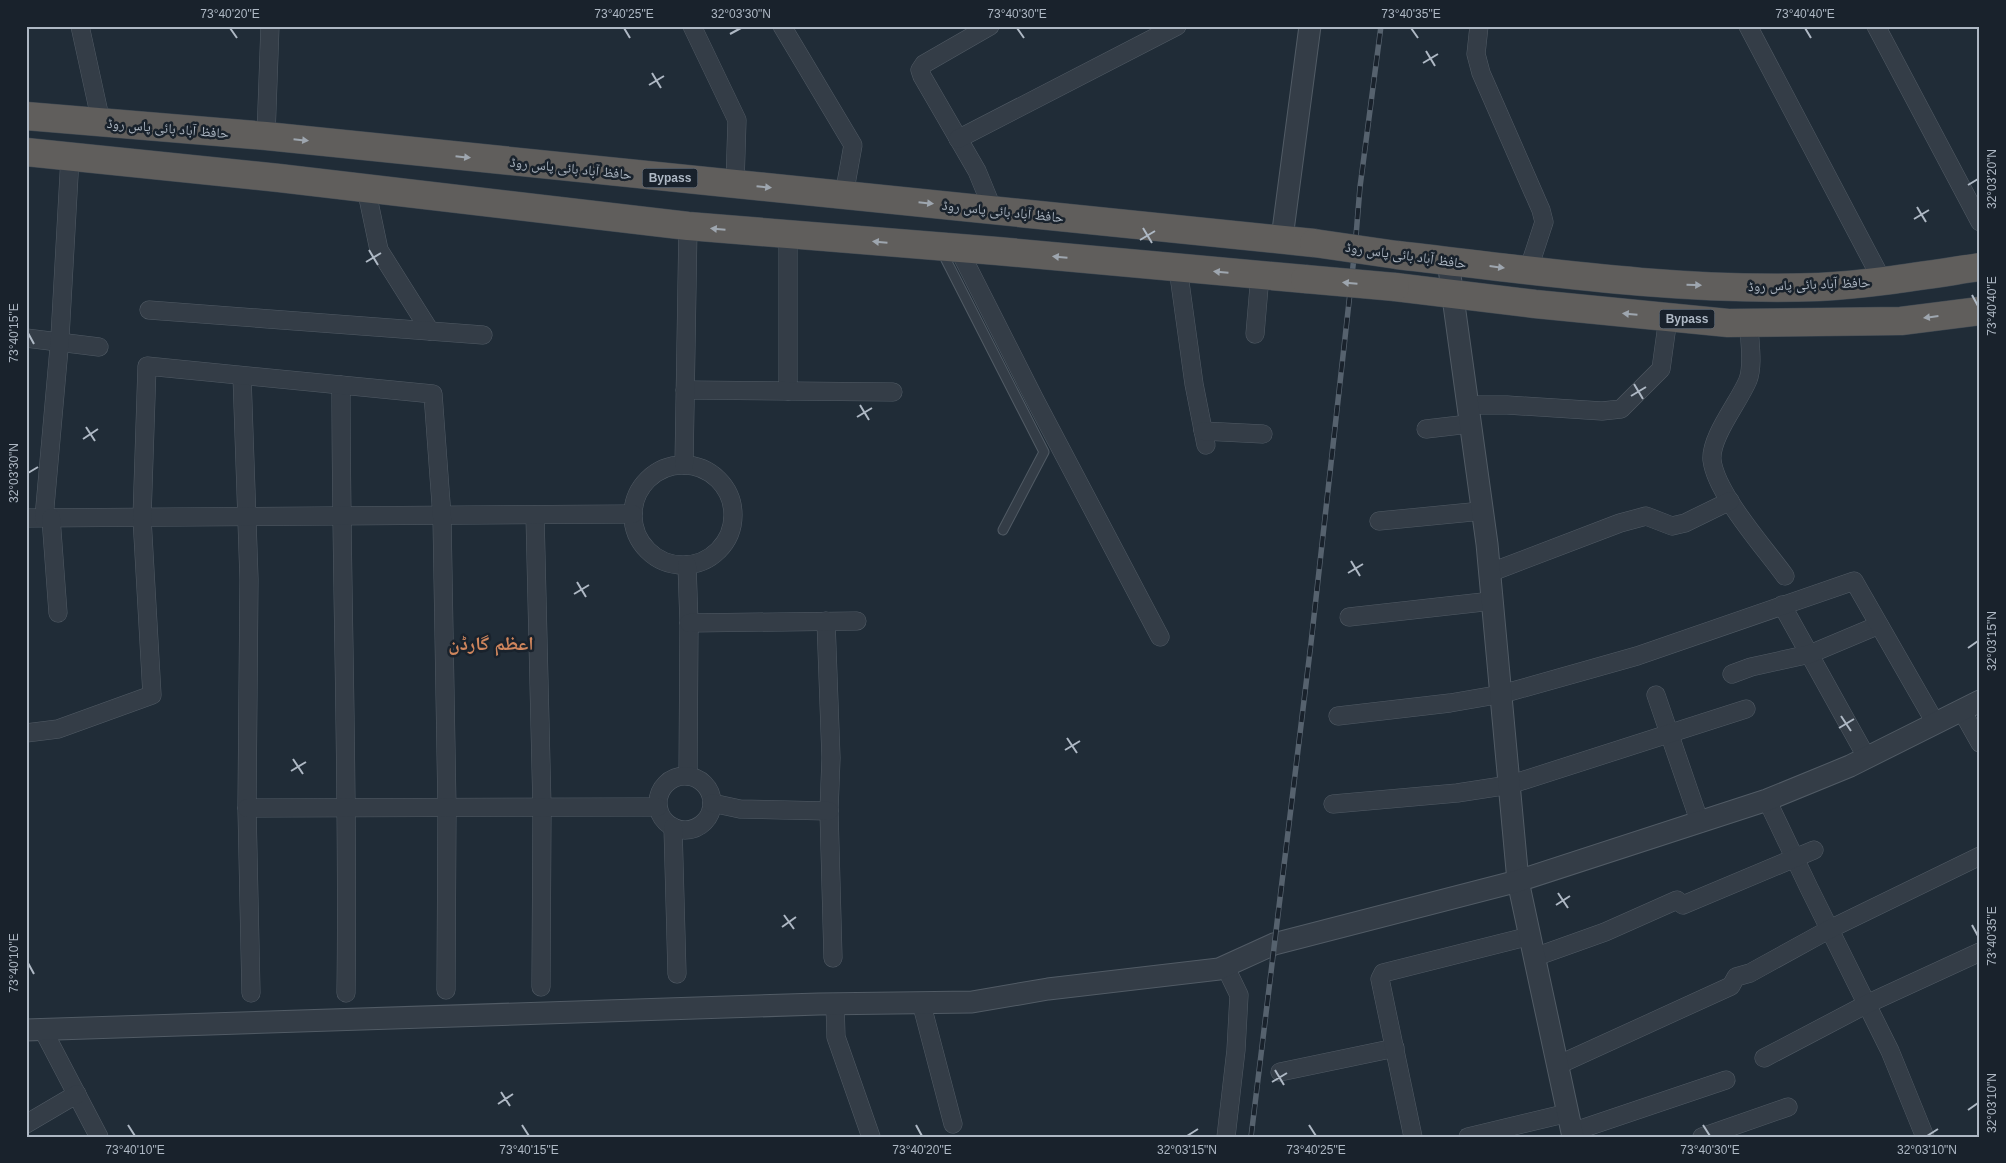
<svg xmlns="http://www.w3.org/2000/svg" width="2006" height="1163" font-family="Arial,'Noto Naskh Arabic',sans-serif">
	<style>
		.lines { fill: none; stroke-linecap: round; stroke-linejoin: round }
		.service-casing { stroke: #515b65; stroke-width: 11 }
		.minor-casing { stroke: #515b65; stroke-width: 19 }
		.tertiary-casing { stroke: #515b65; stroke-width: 23 }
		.trunk-casing { stroke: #3e4852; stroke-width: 29 }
		.service { stroke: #343d47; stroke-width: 9 }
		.minor { stroke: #343d47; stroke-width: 18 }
		.tertiary { stroke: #343d47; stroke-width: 21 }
		.trunk { stroke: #605e5c; stroke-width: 28 }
		.rail-casing { stroke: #56626e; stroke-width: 5.5 }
		.rail { stroke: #19222c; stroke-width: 4; stroke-dasharray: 11; stroke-linecap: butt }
		.trunk-bridge-casing { stroke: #3e4852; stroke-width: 29; stroke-linecap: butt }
		.trunk-bridge { stroke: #605e5c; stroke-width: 28 }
		.oneway { fill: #9ea6af }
		.ticks { fill: none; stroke: #aeb8c4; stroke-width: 2 }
		.labels { text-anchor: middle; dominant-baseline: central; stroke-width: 5; stroke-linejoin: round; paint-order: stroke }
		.shield { fill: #19222c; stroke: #818b96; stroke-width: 1 }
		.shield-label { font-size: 12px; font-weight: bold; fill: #aeb8c4 }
		.street-label { font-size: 14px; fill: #aeb8c4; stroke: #19222c }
		.district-label { font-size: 19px; font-weight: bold; fill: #d0865d; stroke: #19222c }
		.neatline { fill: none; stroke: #aeb8c4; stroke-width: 2 }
		.ticks-label { font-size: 12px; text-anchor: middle; fill: #aeb8c4 }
	</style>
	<rect width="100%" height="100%" fill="#202c37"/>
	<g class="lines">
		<!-- service casing -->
		<g class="service-casing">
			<path id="service" d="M942,252l102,200 -41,78"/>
		</g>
		<!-- minor casing -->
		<g class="minor-casing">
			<g id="minor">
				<path d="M80,26l21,96"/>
				<path d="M692,26l45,94 -2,64"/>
				<path d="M782,26l71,119 -9,50"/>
				<path d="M990,26l-66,38 -4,6 2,6 55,95 16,39"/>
				<path d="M1479,26l-3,28 5,19 60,137 3,12 -16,49"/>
				<path d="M1748,26l135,256"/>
				<path d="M1876,26l104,196"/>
				<path d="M266,136l4,-110"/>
				<path d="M958,139l219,-113"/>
				<path d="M366,188l13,62 51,81"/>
				<path d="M788,235v156"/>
				<path d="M958,248l76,150 126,239"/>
				<path d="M1178,268l16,116 12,61"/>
				<path d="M149,310l334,25"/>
				<path d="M1749,323c0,17 5,41 -1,57 -9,22 -38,57 -36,80 4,34 53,88 73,116"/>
				<path d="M1255,334l5,-59"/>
				<path d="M26,338l73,9"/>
				<path d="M242,376l7,203 -2,229 4,185"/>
				<path d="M341,385c0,203 8,405 5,608"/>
				<path d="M685,390l208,2"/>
				<path d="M1467,405h40l95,6 19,-2 40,-40 7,-51"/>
				<path d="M1426,429l43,-5"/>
				<path d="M1203,431l60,3"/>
				<circle cx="683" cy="515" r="50"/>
				<path d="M684,465l4,-239"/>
				<path d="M535,515l7,293 -1,179"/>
				<path d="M26,518l607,-4"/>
				<path d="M44,518l16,-181 10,-180"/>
				<path d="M51,518l7,95"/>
				<path d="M1379,521l103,-10"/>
				<path d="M687,565l2,58 -1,153"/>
				<path d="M1489,573l131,-50 26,-7 26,10 13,-3 45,-22"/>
				<path d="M1782,605l85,153"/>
				<path d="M1349,617l143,-16"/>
				<path d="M826,621l5,137 -2,53 4,147"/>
				<path d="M689,623l168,-2"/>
				<path d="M1732,674l19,-7 59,-13 69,-29"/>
				<path d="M1656,695l44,128"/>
				<path d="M1962,711l18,32"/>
				<path d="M1338,716l112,-13 52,-9 135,-38 217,-75 82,143"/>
				<path d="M26,733l32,-4 94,-34 -10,-177 5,-152 286,28 9,123 5,292 -1,181"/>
				<circle cx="685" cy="803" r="27"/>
				<path d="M1767,800l42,88 81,163 35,86"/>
				<path d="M712,803l28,6 89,2"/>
				<path d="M1333,804l124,-11 52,-8 237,-76"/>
				<path d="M247,808l411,-1"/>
				<path d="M673,827l4,147"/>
				<path d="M1535,957l70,-25 72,-32 6,5 131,-55"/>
				<path d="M1225,966l14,29 -3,55 -10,87"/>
				<path d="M921,1002l32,122"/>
				<path d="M835,1003l1,34 35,100"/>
				<path d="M43,1030l56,107"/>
				<path d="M1764,1058l103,-54 113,-52"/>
				<path d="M1558,1065l173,-79 5,-9 14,-4 80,-44 150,-73"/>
				<path d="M1280,1072l115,-24"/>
				<path d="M26,1124l51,-30"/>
				<path d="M1572,1132l154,-52"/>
				<path d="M1413,1137l-33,-158 3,-6 147,-37"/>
				<path d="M1468,1137l100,-24"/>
				<path d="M1702,1137l86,-30"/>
			</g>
		</g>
		<!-- tertiary casing -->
		<g class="tertiary-casing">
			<g id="tertiary">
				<path d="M1282,238l28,-212"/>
				<path d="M1448,261l39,283 31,337 55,256"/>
				<path d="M26,1030l793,-26 153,-2 76,-13 171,-20 55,-25 244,-63 249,-81 83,-34 130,-65"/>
			</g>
		</g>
		<!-- trunk casing -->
		<g class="trunk-casing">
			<g id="trunk">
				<path d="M26,116l240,20 1048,107"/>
				<path d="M26,152l253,26 409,48 309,25 308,28"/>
				<path d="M1397,255c140,16 280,37 422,32 54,-3 107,-12 161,-20"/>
				<path d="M1395,287l140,17 193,19 173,-2 79,-10"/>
			</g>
		</g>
		<!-- service -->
		<use href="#service" class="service"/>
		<!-- minor -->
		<use href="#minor" class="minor"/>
		<!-- tertiary -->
		<use href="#tertiary" class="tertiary"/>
		<!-- trunk -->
		<use href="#trunk" class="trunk"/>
		<!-- rail casing -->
		<g class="rail-casing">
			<path id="rail" d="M1251,1137l60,-494 44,-395 5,-61 21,-161"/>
		</g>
		<!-- rail -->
		<use href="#rail" class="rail"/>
		<!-- trunk-bridge casing -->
		<g class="trunk-bridge-casing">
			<g id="trunk-bridge">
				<path d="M1314,243l83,12"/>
				<path d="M1305,279l90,8"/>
			</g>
		</g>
		<!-- trunk-bridge -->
		<use href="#trunk-bridge" class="trunk-bridge"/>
	</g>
	<!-- one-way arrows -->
	<defs><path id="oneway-solid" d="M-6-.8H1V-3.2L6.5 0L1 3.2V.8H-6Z" transform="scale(1.25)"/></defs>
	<g class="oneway">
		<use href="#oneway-solid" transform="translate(301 140) rotate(6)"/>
		<use href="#oneway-solid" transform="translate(463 157) rotate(6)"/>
		<use href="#oneway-solid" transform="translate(764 187) rotate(6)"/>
		<use href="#oneway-solid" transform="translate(926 203) rotate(6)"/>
		<use href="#oneway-solid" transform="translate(718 229) rotate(-175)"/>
		<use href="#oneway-solid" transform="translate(880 242) rotate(-175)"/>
		<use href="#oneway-solid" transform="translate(1060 257) rotate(-175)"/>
		<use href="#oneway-solid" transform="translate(1497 267) rotate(7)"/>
		<use href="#oneway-solid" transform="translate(1221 272) rotate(-175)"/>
		<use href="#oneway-solid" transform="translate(1350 283) rotate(-175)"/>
		<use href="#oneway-solid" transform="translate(1694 285) rotate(2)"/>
		<use href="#oneway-solid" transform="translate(1630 314) rotate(-175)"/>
		<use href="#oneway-solid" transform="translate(1931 317) rotate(173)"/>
	</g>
	<!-- ticks -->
	<path class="ticks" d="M230,28l7,10M624,28l6,10M1017,28l7,10M1411,28l7,10M1805,28l6,10M730,34l11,-6M1426,51l9,15M1423,63l15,-9M652,73l9,15M649,85l15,-9M1968,185l10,-6M1917,207l9,15M1914,219l15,-9M1143,228l9,15M1140,240l15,-9M369,250l9,15M366,262l15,-9M1972,295l6,11M28,333l6,11M1634,384l9,15M1631,396l15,-9M860,405l9,15M857,417l15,-9M86,427l9,14M83,439l15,-10M28,473l10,-6M1351,561l9,15M1348,573l15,-9M577,582l9,15M574,594l15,-9M1968,648l10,-7M1841,716l10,15M1839,728l15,-9M1067,738l10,15M1065,750l15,-9M293,759l10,15M291,771l15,-9M1558,893l10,15M1556,905l14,-9M784,915l10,14M1972,925l6,11M782,927l14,-10M28,963l6,11M1275,1070l9,15M1272,1082l15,-9M501,1092l9,14M498,1104l15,-10M1968,1110l10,-7M128,1125l7,11M522,1125l7,11M916,1125l6,11M1309,1125l7,11M1703,1125l7,11M1187,1136l11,-7M1927,1136l11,-7"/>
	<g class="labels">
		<!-- shield labels -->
		<g class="shield">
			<rect x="642.5" y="168.5" width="55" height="19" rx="4"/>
			<rect x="1659.5" y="309.5" width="55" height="19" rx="4"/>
		</g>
		<g class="shield-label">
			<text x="670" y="178">Bypass</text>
			<text x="1687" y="319">Bypass</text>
		</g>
		<!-- street labels -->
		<g class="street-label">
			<text transform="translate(168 128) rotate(5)">حافظ آباد بائی پاس روڈ</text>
			<text transform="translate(571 168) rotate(6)">حافظ آباد بائی پاس روڈ</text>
			<text transform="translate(1003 211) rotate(6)">حافظ آباد بائی پاس روڈ</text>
			<text transform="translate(1406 255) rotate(8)">حافظ آباد بائی پاس روڈ</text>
			<text transform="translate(1809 284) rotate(-2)">حافظ آباد بائی پاس روڈ</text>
		</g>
		<!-- district labels -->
		<g class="district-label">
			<text x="491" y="643">اعظم گارڈن</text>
		</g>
	</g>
	<!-- border -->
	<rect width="2006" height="1163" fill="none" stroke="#19222c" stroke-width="55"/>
	<rect x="28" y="28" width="1950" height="1108" class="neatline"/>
	<g class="ticks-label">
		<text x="230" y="18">73°40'20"E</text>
		<text x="624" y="18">73°40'25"E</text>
		<text x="741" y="18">32°03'30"N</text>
		<text x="1017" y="18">73°40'30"E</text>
		<text x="1411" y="18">73°40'35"E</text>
		<text x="1805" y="18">73°40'40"E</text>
		<text transform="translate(1992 179) rotate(-90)" y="4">32°03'20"N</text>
		<text transform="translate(1992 306) rotate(-90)" y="4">73°40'40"E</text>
		<text transform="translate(14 333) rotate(-90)" y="4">73°40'15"E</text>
		<text transform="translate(14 473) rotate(-90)" y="4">32°03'30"N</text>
		<text transform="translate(1992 641) rotate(-90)" y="4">32°03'15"N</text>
		<text transform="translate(1992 936) rotate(-90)" y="4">73°40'35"E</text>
		<text transform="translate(14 963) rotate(-90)" y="4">73°40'10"E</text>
		<text transform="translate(1992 1103) rotate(-90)" y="4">32°03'10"N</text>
		<text x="135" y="1154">73°40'10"E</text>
		<text x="529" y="1154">73°40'15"E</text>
		<text x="922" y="1154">73°40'20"E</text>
		<text x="1187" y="1154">32°03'15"N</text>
		<text x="1316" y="1154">73°40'25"E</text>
		<text x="1710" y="1154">73°40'30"E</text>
		<text x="1927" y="1154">32°03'10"N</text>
	</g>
</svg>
